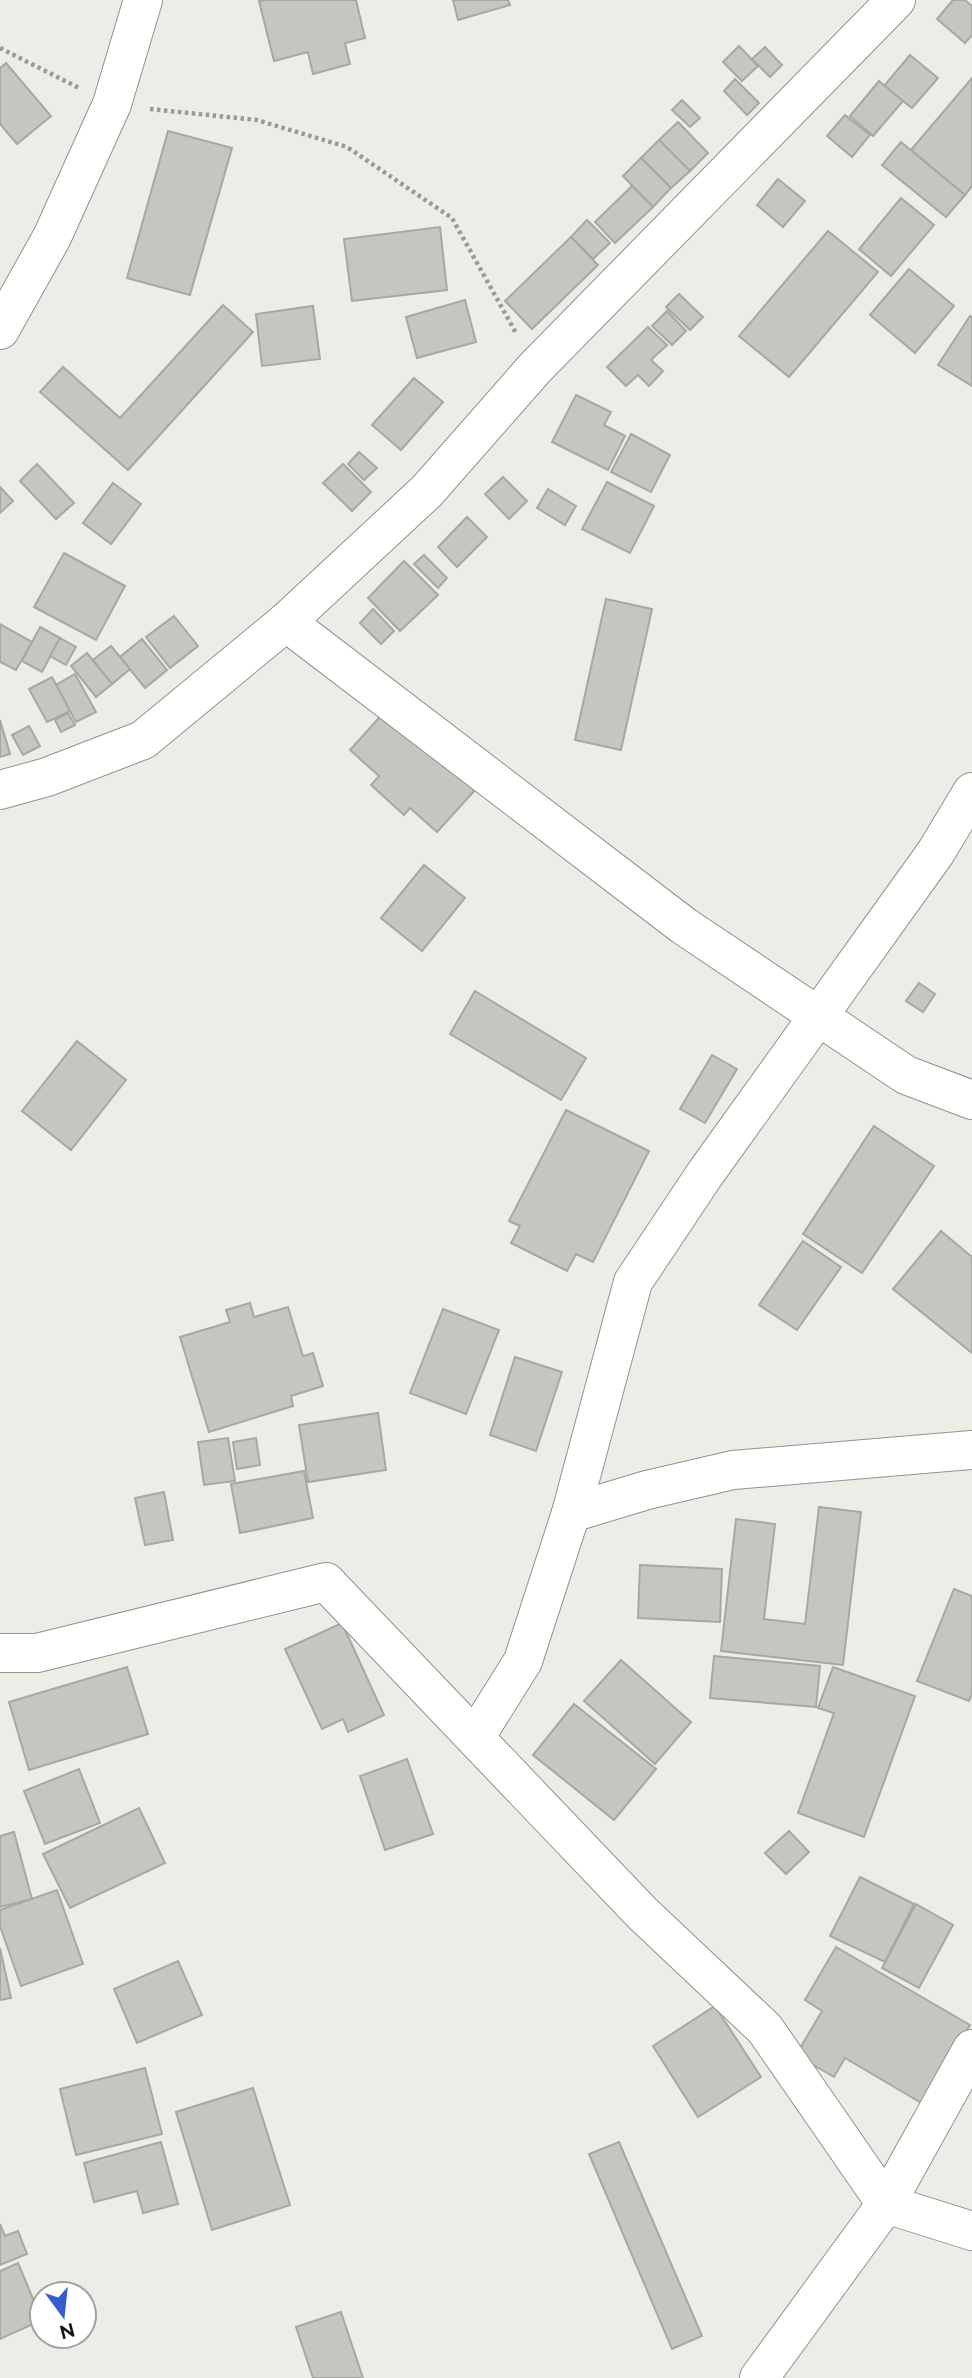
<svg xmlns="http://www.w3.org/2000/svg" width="972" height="2378" font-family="Raleway,sans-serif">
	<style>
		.building { fill: #c7c5c0; stroke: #a9a7a2; stroke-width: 2 }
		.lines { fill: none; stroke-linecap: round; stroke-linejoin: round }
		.minor-casing { stroke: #95928e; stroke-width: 40 }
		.path { stroke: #9a9995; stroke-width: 4.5; stroke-dasharray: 3.5 3.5; stroke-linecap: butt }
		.minor { stroke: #fff; stroke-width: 38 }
	</style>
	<rect width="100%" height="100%" fill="#eeece7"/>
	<!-- building -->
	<g class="building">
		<path d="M265,0h91l9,38 -20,5 5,21 -37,10 -5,-22 -34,9 -15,-60z"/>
		<path d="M453,0h55l2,5 -52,15z"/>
		<path d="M953,0h12l7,6v29l-7,8 -28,-24z"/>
		<path d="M739,46l19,20 -16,15 -19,-19z"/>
		<path d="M765,47l17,18 -12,12 -18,-18z"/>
		<path d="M910,55l28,23 -26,30 -28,-22z"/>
		<path d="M6,63l45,53 -34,28 -17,-20v-56z"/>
		<path d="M972,78v108l-7,9 -54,-45z"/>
		<path d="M735,79l24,24 -12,12 -23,-24z"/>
		<path d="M879,81l24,20 -30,35 -23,-20z"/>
		<path d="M682,100l18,18 -10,9 -18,-17z"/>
		<path d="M845,115l25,20 -18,22 -25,-21z"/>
		<path d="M678,122l30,31 -18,18 -31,-31z"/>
		<path d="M168,131l64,17 -42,147 -63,-17z"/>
		<path d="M659,140l31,31 -19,17 -30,-30z"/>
		<path d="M901,142l64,53 -19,22 -64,-52z"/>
		<path d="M641,158l30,30 -18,19 -30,-31z"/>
		<path d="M778,179l27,22 -22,26 -26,-22z"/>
		<path d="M632,186l21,21 -38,36 -20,-21z"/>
		<path d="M901,198l33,27 -43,51 -32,-27z"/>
		<path d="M587,220l23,23 -17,16 -22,-22z"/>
		<path d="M440,227l7,63 -95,11 -8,-62z"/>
		<path d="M828,231l50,41 -89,105 -50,-41z"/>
		<path d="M571,237l27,28 -66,64 -27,-28z"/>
		<path d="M909,269l45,37 -39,47 -45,-38z"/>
		<path d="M679,294l24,23 -13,13 -24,-23z"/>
		<path d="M465,300l11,42 -59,16 -11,-41z"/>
		<path d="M223,305l30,27 -125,138 -88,-78 23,-25 57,51z"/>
		<path d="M313,306l7,53 -58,7 -6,-52z"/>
		<path d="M667,311l19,20 -14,14 -20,-19z"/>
		<path d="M970,316l2,1v69l-34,-21z"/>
		<path d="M648,327l19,18 -16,15 12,11 -14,15 -11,-11 -12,11 -19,-19z"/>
		<path d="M414,378l29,24 -42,48 -29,-25z"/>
		<path d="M576,395l35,17 -7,13 21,11 -17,34 -56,-28z"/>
		<path d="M631,434l39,21 -19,37 -40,-20z"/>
		<path d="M359,452l18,16 -13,12 -16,-16z"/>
		<path d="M37,464l37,39 -18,16 -36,-38z"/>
		<path d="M343,464l28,28 -19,19 -29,-28z"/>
		<path d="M503,477l24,24 -18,18 -24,-25z"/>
		<path d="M607,482l47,24 -24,47 -48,-24z"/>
		<path d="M113,483l28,21 -30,40 -28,-21z"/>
		<path d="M0,487l13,14 -13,12z"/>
		<path d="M548,489l28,17 -11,19 -28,-17z"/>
		<path d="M467,517l20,20 -30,30 -19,-20z"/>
		<path d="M64,553l61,33 -29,54 -62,-33z"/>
		<path d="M424,555l23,23 -9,10 -24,-24z"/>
		<path d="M404,561l34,34 -38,36 -32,-33z"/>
		<path d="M606,599l46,10 -31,141 -46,-10z"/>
		<path d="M373,609l21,22 -13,13 -21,-21z"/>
		<path d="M174,616l24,30 -28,22 -24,-31z"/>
		<path d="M0,624l32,18 -16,28 -16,-8z"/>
		<path d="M40,627l20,11 -18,34 -20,-11z"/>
		<path d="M60,638l16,9 -10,18 -16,-9z"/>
		<path d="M142,639l25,31 -22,18 -25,-31z"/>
		<path d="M111,646l19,23 -18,15 -19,-24z"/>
		<path d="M87,653l25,31 -16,13 -25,-31z"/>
		<path d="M75,674l21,38 -20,10 -20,-37z"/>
		<path d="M52,677l18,34 -23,11 -18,-33z"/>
		<path d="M387,709l89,80 -39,43 -27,-24 -6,7 -33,-30 8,-9 -29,-26z"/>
		<path d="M68,713l7,12 -14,7 -6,-12z"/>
		<path d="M0,720l10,34 -10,3z"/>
		<path d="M29,726l11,20 -17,9 -11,-20z"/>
		<path d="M424,865l41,33 -43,53 -41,-33z"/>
		<path d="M919,983l16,11 -12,18 -17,-11z"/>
		<path d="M475,991l111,67 -25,42 -111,-66z"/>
		<path d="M77,1041l49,39 -55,70 -49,-39z"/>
		<path d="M712,1055l25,14 -32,54 -25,-14z"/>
		<path d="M566,1110l83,41 -56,111 -17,-8 -9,17 -56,-28 9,-17 -11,-5z"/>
		<path d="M874,1126l60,40 -72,107 -59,-39z"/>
		<path d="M941,1231l31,26v96l-79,-64z"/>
		<path d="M803,1241l38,26 -44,63 -38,-25z"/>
		<path d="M250,1303l4,14 34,-10 15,49 10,-3 10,33 -32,10 2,10 -84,26 -29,-95 50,-15 -4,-12z"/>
		<path d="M443,1309l56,21 -33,84 -56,-21z"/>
		<path d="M515,1357l47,15 -26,79 -46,-16z"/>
		<path d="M378,1413l8,57 -78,12 -9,-57z"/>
		<path d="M228,1438l7,43 -31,4 -6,-43z"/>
		<path d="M256,1438l4,27 -23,4 -4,-27z"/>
		<path d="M304,1471l9,47 -73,15 -9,-49z"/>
		<path d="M164,1492l9,48 -28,5 -10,-47z"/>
		<path d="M819,1507l42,5 -18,153 -122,-14 15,-132 39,5 -11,95 41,5z"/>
		<path d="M640,1565l82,4 -2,53 -82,-4z"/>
		<path d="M954,1589l18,7v98l-3,7 -52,-20z"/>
		<path d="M342,1623l42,92 -36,17 -5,-13 -21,10 -37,-80z"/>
		<path d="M714,1656l106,10 -4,41 -106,-9z"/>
		<path d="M621,1660l70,62 -36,42 -71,-63z"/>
		<path d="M127,1667l21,67 -119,36 -20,-68z"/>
		<path d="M833,1667l82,29 -51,141 -66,-24 36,-100 -16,-5z"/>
		<path d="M574,1704l82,65 -42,51 -81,-65z"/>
		<path d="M407,1759l26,75 -48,16 -25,-74z"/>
		<path d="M79,1769l21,54 -55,21 -21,-53z"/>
		<path d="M139,1808l26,55 -95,45 -27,-54z"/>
		<path d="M789,1831l20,21 -23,22 -21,-21z"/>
		<path d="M14,1832l18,67 -32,8v-71z"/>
		<path d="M860,1877l54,27 -29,58 -55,-26z"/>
		<path d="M57,1890l26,74 -62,22 -21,-60v-16z"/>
		<path d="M916,1904l37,21 -34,63 -37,-20z"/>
		<path d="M836,1947l134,78 -47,79 -78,-46 -11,19 -38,-22 26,-44 -17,-11z"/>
		<path d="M0,1948l11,50 -11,2z"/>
		<path d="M178,1961l24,54 -65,28 -23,-54z"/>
		<path d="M715,2006l46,71 -63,40 -45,-71z"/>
		<path d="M145,2068l17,66 -86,21 -16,-66z"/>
		<path d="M253,2088l37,117 -78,25 -36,-118z"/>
		<path d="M161,2142l17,62 -35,9 -6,-22 -43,11 -10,-39z"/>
		<path d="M619,2142l83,194 -30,13 -83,-195z"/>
		<path d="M0,2224l5,12 13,-5 9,23 -27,11z"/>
		<path d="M18,2263l24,57 -42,19v-68z"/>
		<path d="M341,2312l22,66h-50l-17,-51z"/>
	</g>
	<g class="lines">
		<!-- minor casing -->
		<g class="minor-casing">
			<g id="minor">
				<path d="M0,330l52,-93 60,-133 31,-104"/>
				<path d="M286,622l398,304 222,149 66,25"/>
				<path d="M0,790l47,-13 96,-37 143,-118 141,-131 108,-123 361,-368"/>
				<path d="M571,1513l76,-23 86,-20 239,-20"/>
				<path d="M0,1653h37l289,-71 316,331 123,116 121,175 86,27"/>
				<path d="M476,1736l47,-75 48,-148 62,-231 72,-108 231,-322 36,-60"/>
				<path d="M759,2378l127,-174 86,-155"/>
			</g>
		</g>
		<!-- path -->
		<g class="path">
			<path d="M0,48l79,40"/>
			<path d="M150,109l107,11 90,27 105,71 64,115"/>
		</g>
		<!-- minor -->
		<use href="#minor" class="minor"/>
	</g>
	<!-- north arrow -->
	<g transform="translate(63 2315) rotate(165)"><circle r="33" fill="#ffffff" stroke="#a2a2a1" stroke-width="2"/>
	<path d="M0-5L12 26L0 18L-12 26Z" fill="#365dce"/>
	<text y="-10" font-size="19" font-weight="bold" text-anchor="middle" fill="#171615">N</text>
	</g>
</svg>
